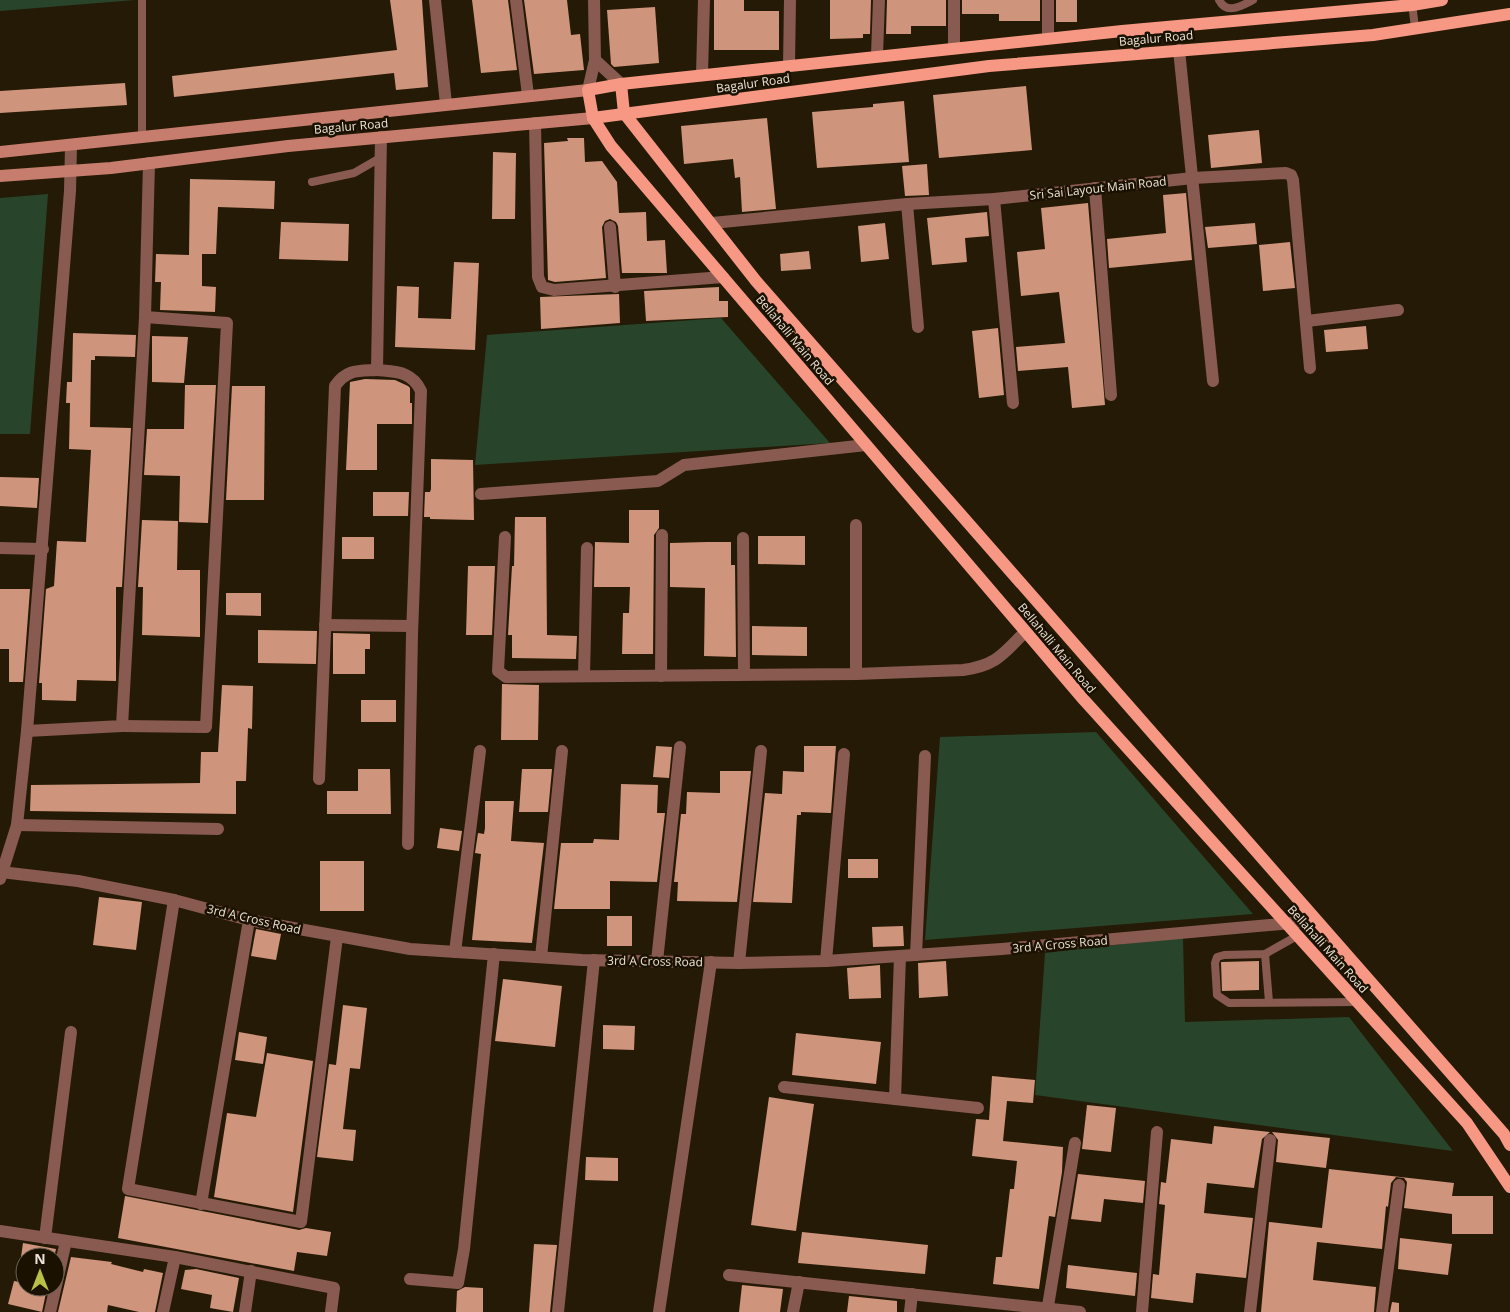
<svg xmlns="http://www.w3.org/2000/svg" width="1510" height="1312" font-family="'Open Sans',sans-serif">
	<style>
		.green { fill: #28442b }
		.building { fill: #cf947c }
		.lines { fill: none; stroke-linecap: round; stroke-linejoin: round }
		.lane { stroke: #885a50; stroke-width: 8 }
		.street { stroke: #885a50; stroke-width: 12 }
		.secondary { stroke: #c67d6d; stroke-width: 12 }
		.primary { stroke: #f69883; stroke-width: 12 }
		.labels { text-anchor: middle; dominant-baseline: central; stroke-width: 5; stroke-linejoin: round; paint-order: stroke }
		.street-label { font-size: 12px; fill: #ebe3d7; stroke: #1b1101 }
	</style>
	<rect width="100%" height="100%" fill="#251a06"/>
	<!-- green -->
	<g class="green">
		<path d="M0,0h135l-135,11z"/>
		<path d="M48,194l-18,240h-30v-236z"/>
		<path d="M721,318l109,125 -355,22 12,-130z"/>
		<path d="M1096,732l157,182 -328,26 15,-203z"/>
		<path d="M1183,937l2,85 164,-5 104,134 -418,-56 10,-142z"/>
	</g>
	<!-- building -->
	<g class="building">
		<path d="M390,0h32l6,87 -32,3 -2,-17 -220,24 -2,-21 225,-26z"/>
		<path d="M472,0h36l9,70 -36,3z"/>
		<path d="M524,0h43l4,35 9,-1 4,36 -50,4z"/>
		<path d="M714,0h30v11h35v39h-65z"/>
		<path d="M830,0h41l-1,34h-7v4l-33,1z"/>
		<path d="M887,0h59v26h-35v8h-25z"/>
		<path d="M962,0h78v21h-41v-7h-37z"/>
		<rect x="1056" y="0" width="21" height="22"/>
		<path d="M655,7l4,56 -45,4 -3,-3 -4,-54z"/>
		<path d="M125,83l2,22 -127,8v-22z"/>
		<path d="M1026,86l6,64 -93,8 -6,-63z"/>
		<path d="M904,101l5,61 -92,6 -5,-56 61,-5v-3z"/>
		<path d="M767,118l9,91 -34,3 -2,-35 -5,1 -2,-19 -49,5 -3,-38z"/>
		<path d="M1259,130l3,33 -51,5 -3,-33z"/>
		<path d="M567,138h17l1,24 17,-1 15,21 2,31 27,-1 1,29 18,-1 2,33h-45l-4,-47 -2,-4 -6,-3 -5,2 -3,6 4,51 -51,4 -7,-2 -4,-137 24,-2z"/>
		<path d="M493,152l23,1 -1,66h-23z"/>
		<path d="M927,164l2,31 -24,1 -3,-30z"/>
		<path d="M190,179l85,2 -1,28 -56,-2 -2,47h-14v32l14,1 -1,25 -55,-2 1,-28h-6l1,-28 33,1z"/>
		<path d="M1186,193l6,67 -83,8 -2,-29 59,-6 -3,-38z"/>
		<path d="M1088,203l17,202 -33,3 -4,-41 -50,4 -2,-24 49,-4 -6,-51 -38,4 -4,-44 28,-3 -4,-41z"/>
		<path d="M987,212l2,24 -24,2 2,24 -35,3 -5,-47z"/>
		<path d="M281,222l68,2 -1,37 -69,-2z"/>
		<path d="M885,223l4,36 -28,3 -3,-36z"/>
		<path d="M1255,223l2,21 -49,4 -3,-21z"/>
		<path d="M1290,242l5,46 -32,3 -4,-46z"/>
		<path d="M809,251l2,18 -30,2 -1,-17z"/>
		<path d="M454,262l25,1 -4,87 -80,-3 2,-61 22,1 -1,31 33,1z"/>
		<path d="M719,287v14h9v16l-82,4 -2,-30z"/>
		<path d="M619,294l1,29 -79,6 -1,-32z"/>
		<path d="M1366,326l2,23 -42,3 -2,-22z"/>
		<path d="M998,328l6,67 -25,3 -7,-67z"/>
		<path d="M73,333l63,2 -1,22 -40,-1v4h-4l-1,67 41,1 -9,159h-6v94l-39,-1 -1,21 -34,-1v-17h-3l7,-94 8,-3 3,-45 29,1 5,-92 -22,-1 1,-46h-4l1,-21h5z"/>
		<path d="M152,336l36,1 -4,46 -32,-1z"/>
		<path d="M365,379l30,1 13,6 2,2v15h2v21h-35v46h-31l4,-88z"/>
		<path d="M185,385h31l-8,138 -29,-1 1,-46 -36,-1 3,-46h37z"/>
		<path d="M232,386h33l-1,114h-38z"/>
		<path d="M431,459l42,1 1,60 -44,-1v-2h-6l1,-25h5l1,-3z"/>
		<path d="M0,477l39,1 -2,30 -37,-2z"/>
		<path d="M373,492h36l-1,24h-35z"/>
		<path d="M629,510h30v18l-5,7 -1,119h-31l1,-41h6l1,-26h-36l1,-45 34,1z"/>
		<path d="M515,517h31l1,118 30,1 -1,23 -64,-1v-23h-4l4,-69h2z"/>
		<path d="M142,520l36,1 -1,49h23v67l-58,-2 1,-48h-5z"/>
		<path d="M758,536h47v29l-47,-1z"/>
		<rect x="342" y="537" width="32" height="22"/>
		<path d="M707,542h24v23h4l1,92 -32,-1 1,-68 -35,-1v-44z"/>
		<path d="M468,566h27l-3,69h-26z"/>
		<path d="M0,589h30l-7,93h-14v-33h-9z"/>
		<path d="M226,593h35v23l-35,-1z"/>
		<path d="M752,626l55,1v29l-55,-1z"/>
		<path d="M258,630l59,1 -1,33 -58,-1z"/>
		<path d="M333,633l37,1v15h-5v25h-32z"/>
		<path d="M502,684l37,1 -1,55h-37z"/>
		<path d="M222,685l31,1 -1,43 -4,-1 -2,53h-10v33l-206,-3 1,-26 169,-2 1,-31h17z"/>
		<rect x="361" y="700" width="35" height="22"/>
		<path d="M656,746l16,1 -3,31 -16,-1z"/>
		<path d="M804,746h32l-5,67 -30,-1v3h-4l-5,88 -39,-1 12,-109 17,1 1,-23 21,1z"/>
		<path d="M358,769h32l1,45h-64v-23h31z"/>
		<path d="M522,769h30l-4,43h-29z"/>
		<path d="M720,771h31l-14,131 -60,-1 1,-19h-4l7,-68h5l1,-22 33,1z"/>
		<path d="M621,784l37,1 -1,28h8l-8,69 -47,-1v28h-56l7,-66h32l1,-4 25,1z"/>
		<path d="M485,801h29l-3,40 33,2 -12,100 -60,-3 9,-86 -6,-1 3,-20 6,1 1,-6z"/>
		<path d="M440,828l22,3 -3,20 -22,-3z"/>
		<rect x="848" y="859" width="30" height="19"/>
		<rect x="320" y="861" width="44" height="50"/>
		<path d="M99,897l43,5 -6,48 -43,-5z"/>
		<rect x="607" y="916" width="25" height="30"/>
		<path d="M903,926l1,20 -31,1 -1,-20z"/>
		<path d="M256,929l25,5 -5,26 -25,-4z"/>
		<path d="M946,961l2,35 -29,2 -1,-35z"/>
		<path d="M1259,961v29l-37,1 -1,-29z"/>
		<path d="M880,965l1,33 -32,1 -2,-31z"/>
		<path d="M503,979l59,7 -7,61 -60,-6z"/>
		<path d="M343,1005l24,3 -7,61 -10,-1 -7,61 13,1 -3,31 -36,-4 12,-93 7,1z"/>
		<path d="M603,1025l32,1 -1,24 -31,-1z"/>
		<path d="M239,1032l28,5 -4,27 -28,-4z"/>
		<path d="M796,1033l85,9 -5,42 -84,-9z"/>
		<path d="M267,1053l46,8 -20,151 -79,-15 13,-84 29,4z"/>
		<path d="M992,1076l43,4 -2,23 -26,-2 -4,40 60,6 -1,25 -7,45 -6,-1 -10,73 -46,-5 3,-27h6l8,-68h4l3,-28 -45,-5 4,-37 13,1z"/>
		<path d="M769,1097l45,7 -18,127 -45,-6z"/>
		<path d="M1087,1105l29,3 -5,44 -29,-3z"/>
		<path d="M1214,1126l56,6 -8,7 -8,49 -47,-5 -3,30 49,5 -7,60 -50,-5 -3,30 -42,-5 2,-24 6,1 6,-70 -6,-1 2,-22 5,1 5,-44 41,5z"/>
		<path d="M1272,1132l58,6 -4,30 -50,-6 2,-22z"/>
		<path d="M586,1157l32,1v23l-33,-1z"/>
		<path d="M1329,1169l125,14 -2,13h41v38h-41v-20l-48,-6 3,-26 -3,-4 -8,-1 -5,6 -3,24 -2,-1 -4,43 -65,-7 -4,38 63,7 -2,25h-113l8,-90 53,6z"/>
		<path d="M1078,1174l67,7 -2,22 -39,-4 -3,23 -30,-3z"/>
		<path d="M125,1196l174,34 7,-2 25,4 -4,24 -30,-4 -3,19 -176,-33z"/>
		<path d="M802,1232l126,13 -3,29 -127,-11z"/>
		<path d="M1400,1238l52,6 -4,31 -50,-6z"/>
		<path d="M23,1243l33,6 -2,8h-33z"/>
		<path d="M534,1244l23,1 -7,67h-21z"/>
		<path d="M71,1257l41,5 -1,2 32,8 1,-3 19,4 -8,39h-16l-31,-7 -1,7h-49z"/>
		<path d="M1068,1265l69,8 -2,23 -69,-8z"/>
		<path d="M196,1269l43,9 -6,34 -23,-4 2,-13 -31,-6 4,-19z"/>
		<path d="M14,1281l11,2v4l22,1 -5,24 -34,-8z"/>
		<path d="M742,1285l41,4 -3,23h-41z"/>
		<path d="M465,1287l18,1v24h-27l1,-21z"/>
		<path d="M849,1296l48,5v11h-50z"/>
		<path d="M1392,1302l7,1v9h-9z"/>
	</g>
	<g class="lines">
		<!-- lane -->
		<g class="lane">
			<path d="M1219,0c8,15 22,6 34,0"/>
			<path d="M1412,3l3,25"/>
			<path d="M142,138v-138"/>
			<path d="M312,182l42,-9 26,-15"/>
			<path d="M1297,936l-32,18 -41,1 -7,2 -2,6 2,32 12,8 128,-1"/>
			<path d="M1265,954l4,48"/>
		</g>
		<!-- street -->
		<g class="street">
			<path d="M435,0l11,104"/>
			<path d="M516,0l12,95"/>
			<path d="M1048,0v38"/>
			<path d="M954,48v-48"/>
			<path d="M1179,50l34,331"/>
			<path d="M877,55l2,-55"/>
			<path d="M595,60l26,24"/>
			<path d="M789,65l1,-65"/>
			<path d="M702,74l2,-74"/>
			<path d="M588,90l7,-30 -1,-60"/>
			<path d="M535,123l3,154 4,10 12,3 169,-13"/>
			<path d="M1095,188l16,207"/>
			<path d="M994,199l19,204"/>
			<path d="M907,204l11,123"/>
			<path d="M712,223l195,-19 87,-5 199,-21 93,-5 5,2 2,5 17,188"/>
			<path d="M610,227l5,60"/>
			<path d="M1307,321l91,-11"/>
			<path d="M377,370c19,2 35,1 44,21l-9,244 -4,209"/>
			<path d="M481,494l177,-13 26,-16 182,-20"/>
			<path d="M505,537l-7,134 8,6 350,-3 107,-4c34,-5 40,-16 62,-38"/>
			<path d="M743,538l1,136"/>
			<path d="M0,548l43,1"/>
			<path d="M325,625l87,1"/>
			<path d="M856,674v-149"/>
			<path d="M584,676l3,-128"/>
			<path d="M661,676l1,-141"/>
			<path d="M122,726l84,1 21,-404 -82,-6"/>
			<path d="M27,731l95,-5 23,-409 4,-154"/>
			<path d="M319,779l16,-393c12,-17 23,-15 42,-16l4,-233"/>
			<path d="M17,825l201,4"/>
			<path d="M1,872l77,9 96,19 75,20 161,29 172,11 157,3 87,-2 176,-12 313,-28"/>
			<path d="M0,879l17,-54 10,-94 43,-540 1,-45"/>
			<path d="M174,900l-46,289 173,33 36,-285"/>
			<path d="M455,952l25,-201"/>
			<path d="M916,955l9,-199"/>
			<path d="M541,957l21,-206"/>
			<path d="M657,961l23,-214"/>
			<path d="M826,961l18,-207"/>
			<path d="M739,963l22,-212"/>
			<path d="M784,1087l111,12 5,-143"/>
			<path d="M895,1099l83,9"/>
			<path d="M201,1204l48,-284"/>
			<path d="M0,1231l175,26 159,31 -3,24"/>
			<path d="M45,1238l26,-206"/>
			<path d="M729,1275l351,37"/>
			<path d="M410,1279l48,4 6,-34 30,-295"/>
			<path d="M50,1312l16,-71"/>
			<path d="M163,1312l12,-55"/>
			<path d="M245,1312l6,-41"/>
			<path d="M558,1312l36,-352"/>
			<path d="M659,1312l52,-350"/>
			<path d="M793,1312l6,-30"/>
			<path d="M910,1312l2,-18"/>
			<path d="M1047,1312l28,-169"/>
			<path d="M1142,1312l15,-180"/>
			<path d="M1250,1312l20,-172"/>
			<path d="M1382,1312l17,-127"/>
		</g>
		<!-- secondary -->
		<g class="secondary">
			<path d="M0,152l588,-62"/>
			<path d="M0,176l111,-8 177,-22 305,-28"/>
		</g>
		<!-- primary -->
		<g class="primary">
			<path d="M1442,0l-30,5 -290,26 -501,53 -33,6 5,28 18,28 473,554 383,423 43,64"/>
			<path d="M621,84l3,29 132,168 748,853 6,11"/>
			<path d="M593,118l396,-52 384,-31 137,-21"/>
		</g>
	</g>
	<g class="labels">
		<!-- street labels -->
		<g class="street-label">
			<text transform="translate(1156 38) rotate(-5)">Bagalur Road</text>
			<text transform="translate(753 83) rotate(-8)">Bagalur Road</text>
			<text transform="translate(351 126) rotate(-5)">Bagalur Road</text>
			<text transform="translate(1098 188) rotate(-6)">Sri Sai Layout Main Road</text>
			<text transform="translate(795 340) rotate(50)">Bellahalli Main Road</text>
			<text transform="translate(1057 648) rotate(50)">Bellahalli Main Road</text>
			<text transform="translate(254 919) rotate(13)">3rd A Cross Road</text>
			<text transform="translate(1060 944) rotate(-5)">3rd A Cross Road</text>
			<text transform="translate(1328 949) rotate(48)">Bellahalli Main Road</text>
			<text transform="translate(655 961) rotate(1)">3rd A Cross Road</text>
		</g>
	</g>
	<!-- north arrow -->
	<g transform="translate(40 1272)"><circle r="24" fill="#1b1101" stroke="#6e6557"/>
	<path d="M0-4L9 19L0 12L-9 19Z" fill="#b9c046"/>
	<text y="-8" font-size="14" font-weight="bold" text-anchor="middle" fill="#ebe3d7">N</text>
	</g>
</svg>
